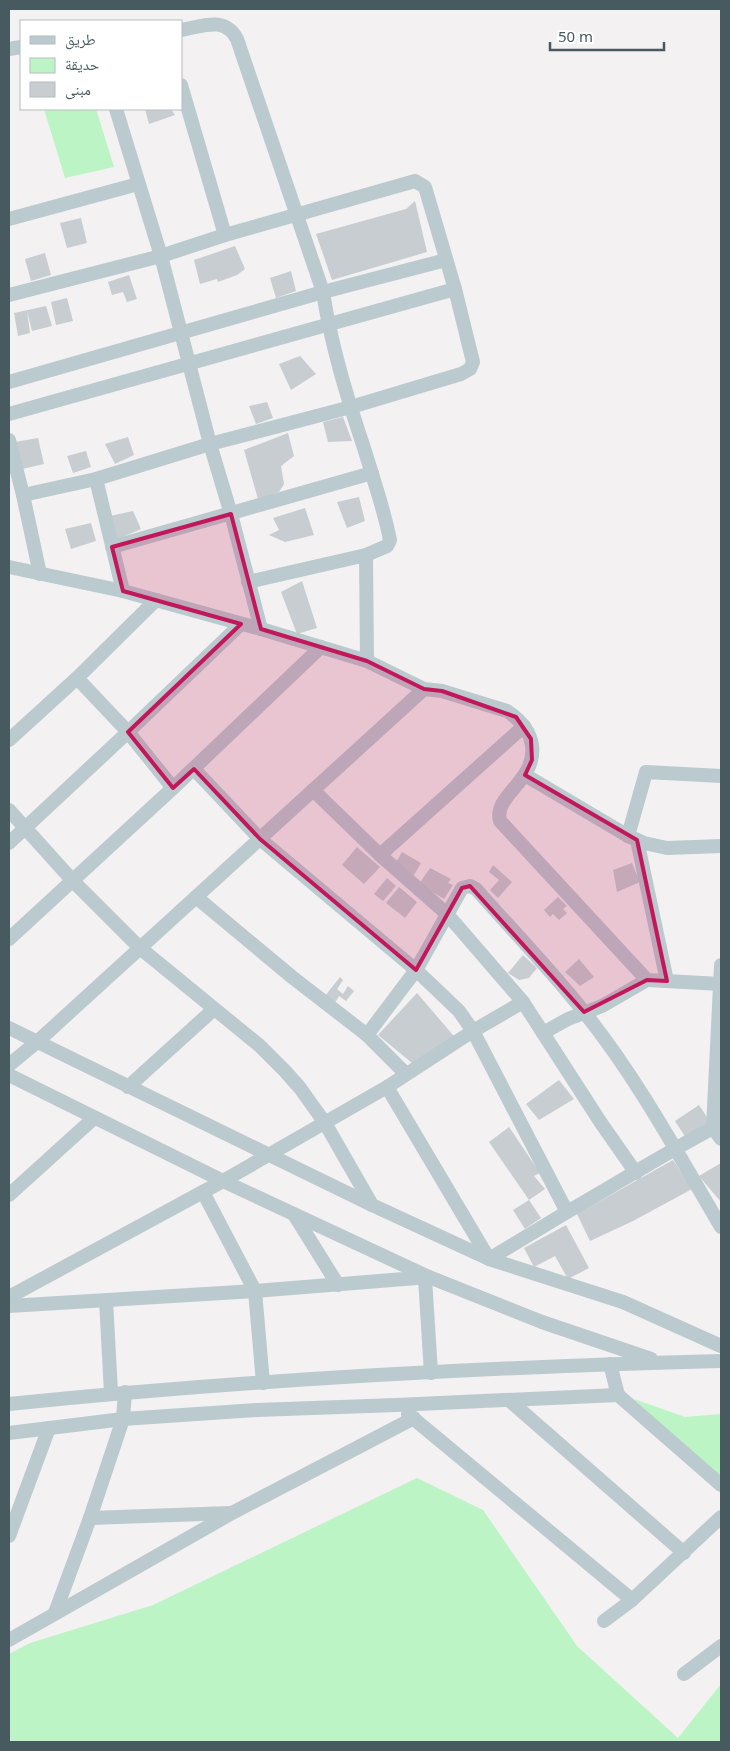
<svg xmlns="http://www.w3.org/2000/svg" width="730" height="1751" font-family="'Noto Sans','Noto Naskh Arabic',sans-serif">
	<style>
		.green { fill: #bcf4c5 }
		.building { fill: #c7cdd1 }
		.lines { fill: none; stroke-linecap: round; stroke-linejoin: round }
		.minor { stroke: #bbcacf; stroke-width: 14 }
		.marked { fill: #c2185b; fill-opacity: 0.2; stroke: #c2185b; stroke-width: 4; stroke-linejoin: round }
	</style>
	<rect width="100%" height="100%" fill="#f3f1f1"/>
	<!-- green -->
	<g class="green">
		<path d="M44,109h52l18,58 -49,11z"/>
		<path d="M634,1399l51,18 36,-3v72z"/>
		<path d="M417,1478l66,32 94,136 101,92 43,-54v58h-712v-88l21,-11 123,-38z"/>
	</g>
	<!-- building -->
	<g class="building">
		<path d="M145,109h26l4,6 -26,9z"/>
		<path d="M415,201l12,51 -95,28 -16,-46 90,-25z"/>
		<path d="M81,218l6,25 -20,5 -7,-25z"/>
		<path d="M235,246l10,23 -8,6 -19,7 -1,-3 -17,5 -6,-24z"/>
		<path d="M45,253l6,22 -20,6 -6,-22z"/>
		<path d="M291,271l5,20 -20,7 -6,-20z"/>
		<path d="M129,275l8,24 -10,3 -4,-10 -11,3 -4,-13z"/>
		<path d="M67,298l6,23 -17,4 -5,-23z"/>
		<path d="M46,306l6,20 -20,5 -5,-20 3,22 -12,3 -4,-23z"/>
		<path d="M300,356l16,18 -25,16 -12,-26z"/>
		<path d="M267,402l6,16 -17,6 -7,-18z"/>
		<path d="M343,417l9,24 -24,1 -5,-20z"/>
		<path d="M288,433l6,23 -13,10 3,18 -5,8 -21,7 -14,-49z"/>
		<path d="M128,437l6,18 -19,9 -10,-20z"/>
		<path d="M38,438l6,26 -22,5 -7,-27z"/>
		<path d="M86,451l5,16 -18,6 -6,-17z"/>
		<path d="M359,497l6,24 -18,7 -10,-26z"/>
		<path d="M305,508l9,27 -29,7 -16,-7 10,-5 -6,-12z"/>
		<path d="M133,511l8,18 -25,11 -6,-24z"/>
		<path d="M91,523l5,18 -25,8 -6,-20z"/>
		<path d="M302,581l15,47 -20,6 -16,-42z"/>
		<path d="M357,847l23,20 -16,17 -22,-19z"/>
		<path d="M402,852l19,11 -7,12 -19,-11z"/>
		<path d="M632,863l8,19 -23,10 -4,-22z"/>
		<path d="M493,865l19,17 -14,16 -8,-8 9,-10 -10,-8z"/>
		<path d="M430,868l21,11 -3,4 5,2 -9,14 -25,-15z"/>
		<path d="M387,878l9,8 -13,15 -9,-7z"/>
		<path d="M399,887l18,15 -12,16 -19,-15z"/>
		<path d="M558,897l9,9 -4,3 4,4 -8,7 -6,-6 -3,3 -6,-7z"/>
		<path d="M523,955l14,13 -8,10 -10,2 -11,-7z"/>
		<path d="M579,959l15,18 -14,9 -15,-14z"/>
		<path d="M340,977l3,3 -6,9 6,5 5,-8 6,5 -8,10 -7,-5 -4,7 -10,-7z"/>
		<path d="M417,993l41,48 -41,26 -39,-32z"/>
		<path d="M559,1080l15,19 -35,21 -13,-16z"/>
		<path d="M699,1105l13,20 -24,16 -13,-20z"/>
		<path d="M509,1127l31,46 -6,3 11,13 -16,11 12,18 -16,11 -12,-19 16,-10 -40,-58z"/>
		<path d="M673,1160l19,29 -59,32 -43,20 -13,-27z"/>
		<path d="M721,1163v39l-22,-26z"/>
		<path d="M566,1225l23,43 -21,11 -13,-23 -21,11 -10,-19z"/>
	</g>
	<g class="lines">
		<!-- minor -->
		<g class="minor">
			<path d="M181,30c22,-4 44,-14 56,9l86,253c8,53 24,105 41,156 9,30 20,61 26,92l-3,6 -21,9 -118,27"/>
			<path d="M9,49l12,-2"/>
			<path d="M181,85l44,150"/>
			<path d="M116,109l45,147 49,188 21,70 30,115"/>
			<path d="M9,219l129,-35"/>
			<path d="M9,295l152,-39 64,-21 190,-54 10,6 30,102 18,73 -3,7 -9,5 -110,33 -141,37 -114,35 -73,16"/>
			<path d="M9,382l314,-90 123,-32"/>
			<path d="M9,414l446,-125"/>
			<path d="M9,440l14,55 17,79"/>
			<path d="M96,479l27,112"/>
			<path d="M112,547l260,-74"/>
			<path d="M366,555l1,106"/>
			<path d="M9,567l114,24 138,38 106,32 57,28 18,2 65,20c12,8 23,19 25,34 5,36 -39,50 -32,76l147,159 74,4"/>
			<path d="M77,678l51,54 45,56"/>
			<path d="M9,740l68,-62 79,-78"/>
			<path d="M194,769l66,70 156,131 43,41 14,20 94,181 -78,47 -102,-172"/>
			<path d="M525,775l103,61 16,7 23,5 54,-2"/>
			<path d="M313,790l67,65 67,59 76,88 78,121 35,50"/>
			<path d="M9,810l64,71 67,67 120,98 25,25 15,17 25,35 47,82"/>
			<path d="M628,836l18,-64 75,4"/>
			<path d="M637,840l30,141"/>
			<path d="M9,843l119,-111 113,-108"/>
			<path d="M380,855l144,-129"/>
			<path d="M196,897l96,80 75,58 39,39"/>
			<path d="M9,939l164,-151 148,-141"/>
			<path d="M721,965l-8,163 8,11"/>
			<path d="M9,1028l363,177 117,54 134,43 98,44"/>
			<path d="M543,1033l25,-14 34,-13 45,-26"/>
			<path d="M367,1035l49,-65 46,-82 8,-2 6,3c36,41 74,80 108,123 53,66 94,142 137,215"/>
			<path d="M9,1065l28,-23 387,-353"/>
			<path d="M9,1075l214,106 206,96 113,45 109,37"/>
			<path d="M128,1087l85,-77"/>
			<path d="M203,1192l52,99 8,92"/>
			<path d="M9,1195l85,-77"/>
			<path d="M567,1212c49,-28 97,-58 146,-84"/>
			<path d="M295,1216l43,69"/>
			<path d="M425,1278l6,95"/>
			<path d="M9,1297l214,-116 164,-94 86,-56 50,-29"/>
			<path d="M106,1300l5,93"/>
			<path d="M9,1306l246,-15 174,-14"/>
			<path d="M610,1364l8,31 103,90"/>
			<path d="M509,1400l175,153"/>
			<path d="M9,1404c236,-24 475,-37 712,-43"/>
			<path d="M408,1414l224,186"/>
			<path d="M9,1433l114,-14 134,-9 139,-5 222,-10"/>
			<path d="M90,1518l140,-5"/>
			<path d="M9,1536l40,-108"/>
			<path d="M55,1613l35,-95 33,-99 2,-27"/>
			<path d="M604,1621l28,-21 89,-83"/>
			<path d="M9,1640l223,-127 182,-95"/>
			<path d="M684,1674l37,-28"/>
		</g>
	</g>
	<!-- marked area -->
	<path class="marked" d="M231,514l30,115 106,32 57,28 18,2 74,26 15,22 1,21 -7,15 112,65 30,141 -20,-1 -63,32 -114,-126 -8,2 -46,82 -156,-131 -66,-70 -21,19 -45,-56 113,-108 -118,-33 -11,-44z"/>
	<!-- border -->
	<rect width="730" height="1751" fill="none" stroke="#475a60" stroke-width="20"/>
	<!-- legend -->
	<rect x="20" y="20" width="162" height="90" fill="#ffffff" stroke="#b5bdbf"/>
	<rect x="30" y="36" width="25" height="8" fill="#bbcacf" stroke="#b5bdbf"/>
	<text x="65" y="45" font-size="15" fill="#475a60">طريق</text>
	<rect x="30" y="58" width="25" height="15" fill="#bcf4c5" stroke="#b5bdbf"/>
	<text x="65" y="70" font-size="15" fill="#475a60">حديقة</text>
	<rect x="30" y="82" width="25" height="15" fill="#c7cdd1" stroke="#b5bdbf"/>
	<text x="65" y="95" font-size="15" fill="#475a60">مبنى</text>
	<!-- scale -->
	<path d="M550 42v8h114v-8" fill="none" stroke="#475a60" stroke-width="2.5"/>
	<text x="558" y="42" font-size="15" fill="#475a60" stroke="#ffffff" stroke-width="4" paint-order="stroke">50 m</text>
</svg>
